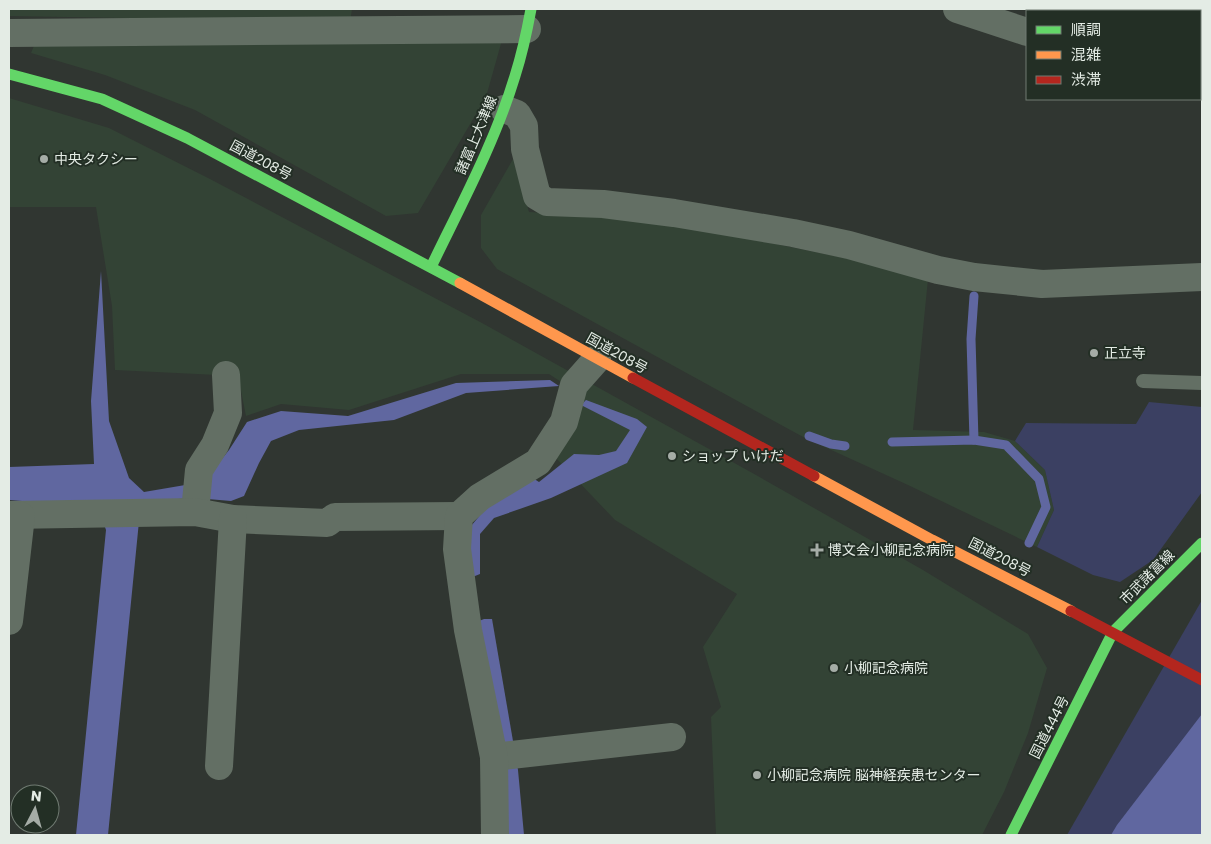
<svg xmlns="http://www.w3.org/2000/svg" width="1211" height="844" font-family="Poppins,'Noto Sans JP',sans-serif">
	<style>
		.built { fill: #334335 }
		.green { fill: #3b4062 }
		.water { fill: #6067a0 }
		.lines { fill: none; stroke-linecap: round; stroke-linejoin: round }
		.stream { stroke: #6067a0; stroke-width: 9 }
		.lane { stroke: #636f64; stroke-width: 14 }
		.street { stroke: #636f64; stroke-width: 28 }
		.fast { stroke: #63d668; stroke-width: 11 }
		.slow { stroke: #ff974d; stroke-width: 11 }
		.jam { stroke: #b3261e; stroke-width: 11 }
		.poi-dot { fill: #a5aca6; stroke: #232f25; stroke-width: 2 }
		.labels { text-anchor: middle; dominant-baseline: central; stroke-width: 4; stroke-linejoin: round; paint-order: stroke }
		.street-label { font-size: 14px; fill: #e4ece5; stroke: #232f25 }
		.poi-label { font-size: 14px; fill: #e4ece5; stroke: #232f25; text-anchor: start }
	</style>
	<rect width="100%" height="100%" fill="#303631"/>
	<!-- built -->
	<g class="built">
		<path d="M9,9h343l-2,13 -341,-6z"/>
		<path d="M504,33l-18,64 -68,116 -32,3 -191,-106 -90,-35 -74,-22 6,-15z"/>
		<path d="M9,98l100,30 101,51 272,144 274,152 167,95 105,64 19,34 -19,65 -24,59 -22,43h-266l-5,-118 10,-10 -18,-60 34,-53 -122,-74 -62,-65 28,-60 -32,-21h-88l-112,36 -68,-6 -35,12 -8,-40 -123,-6 -3,-64 -16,-99h-87z"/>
		<path d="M513,159l16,53 76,4 66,7 204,41 53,15 -15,151 71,2 31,9 30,29 9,40 -17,37 -129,-62 -103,-47 -308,-169 -16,-21v-33z"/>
	</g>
	<!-- green -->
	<g class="green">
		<path d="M1149,402l53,5v85l-49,68 -33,22 -27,-7 -56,-28 17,-37 -9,-40 -30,-29 11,-18 110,1z"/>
		<path d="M1202,600v153l-68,82h-67z"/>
	</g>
	<!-- water -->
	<g class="water">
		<path d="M101,271l8,150 20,57 15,14 53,-9 12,-8 20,-25 18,-28 34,-11 67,5 108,-33 94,-3 9,6 -93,7 -72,27 -95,10 -28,11 -12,22 -15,33 -13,5 -35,-3 -55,3 -33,334h-32l30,-305 -10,-30 -61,2 -26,-2v-33l85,-3 -3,-63z"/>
		<path d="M586,400l51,19 10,8 -20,36 -76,35 -57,20 -14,16v40l-10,4 1,-52 15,-18 42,-33 11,7 35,-28 25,1 17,-4 14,-21 -49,-25z"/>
		<path d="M484,619h8l26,151 6,65h-23l-22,-214z"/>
		<path d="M1202,714v121h-91l6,-10z"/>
	</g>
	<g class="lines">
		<!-- stream -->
		<g class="stream">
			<path d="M974,296l-3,43 3,101"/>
			<path d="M809,436l22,8 14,2"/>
			<path d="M892,442l82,-2 32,5 33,34 7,28 -17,36"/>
		</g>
		<!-- lane -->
		<path class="lane" d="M1143,381l59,2"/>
		<!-- street -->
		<g class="street">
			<path d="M957,9l70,23"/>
			<path d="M9,33l518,-4"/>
			<path d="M1200,83l2,1"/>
			<path d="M504,109l13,5 7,12 1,23 12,47 10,6 56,2 71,9 119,20 56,12 89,25 36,7 68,7 160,-7"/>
			<path d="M195,512l4,-42 16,-25 13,-32 -2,-38"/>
			<path d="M9,515l186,-3 38,7 94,4 8,-6 124,-1"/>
			<path d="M9,621l12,-105"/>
			<path d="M494,757l178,-20"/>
			<path d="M219,766l14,-247"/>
			<path d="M495,835l-1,-78 -26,-127 -11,-81 2,-33 21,-19 58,-35 26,-40 10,-37 23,-26"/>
		</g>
		<!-- fast -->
		<g class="fast">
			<path d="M9,74l93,25 85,39 273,145"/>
			<path d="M431,267c30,-62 64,-125 84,-191 7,-22 12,-45 16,-67"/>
			<path d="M1113,632l89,-89"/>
			<path d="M1011,835l102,-203"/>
		</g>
		<!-- slow -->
		<g class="slow">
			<path d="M460,283l173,95"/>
			<path d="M814,476l118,64 139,71"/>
		</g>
		<!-- jam -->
		<g class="jam">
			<path d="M633,378l181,98"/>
			<path d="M1071,611l131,69"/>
		</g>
	</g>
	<!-- markers -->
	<g class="poi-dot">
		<circle cx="44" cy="159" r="5"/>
		<circle cx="1094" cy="353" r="5"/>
		<circle cx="672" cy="456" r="5"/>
		<path d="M814.5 542.5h5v5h5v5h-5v5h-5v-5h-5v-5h5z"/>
		<circle cx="834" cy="668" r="5"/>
		<circle cx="757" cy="775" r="5"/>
	</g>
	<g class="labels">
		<!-- street labels -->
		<g class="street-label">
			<text transform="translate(476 135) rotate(-67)">諸富上大津線</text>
			<text transform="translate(261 160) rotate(28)">国道208号</text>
			<text transform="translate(617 353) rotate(29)">国道208号</text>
			<text transform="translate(1000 557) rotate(27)">国道208号</text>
			<text transform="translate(1147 577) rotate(-45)">市武諸富線</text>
			<text transform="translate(1049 727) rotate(-63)">国道444号</text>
		</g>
		<!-- poi labels -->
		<g class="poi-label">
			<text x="54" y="159">中央タクシー</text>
			<text x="1104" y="353">正立寺</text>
			<text x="682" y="456">ショップ いけだ</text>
			<text x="828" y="550">博文会小柳記念病院</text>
			<text x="844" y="668">小柳記念病院</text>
			<text x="767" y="775">小柳記念病院 脳神経疾患センター</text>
		</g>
	</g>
	<!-- border -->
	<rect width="1211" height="844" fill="none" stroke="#e4ece5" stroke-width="20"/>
	<!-- legend -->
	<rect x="1026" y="10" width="175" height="90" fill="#232f25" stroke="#707b72"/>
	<rect x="1036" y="26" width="25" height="8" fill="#63d668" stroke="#707b72"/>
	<text x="1071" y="35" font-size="15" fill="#e4ece5">順調</text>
	<rect x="1036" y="51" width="25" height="8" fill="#ff974d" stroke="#707b72"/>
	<text x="1071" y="60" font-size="15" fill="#e4ece5">混雑</text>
	<rect x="1036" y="76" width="25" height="8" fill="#b3261e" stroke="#707b72"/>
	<text x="1071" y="85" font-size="15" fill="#e4ece5">渋滞</text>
	<!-- north arrow -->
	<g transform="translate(35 809) rotate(6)"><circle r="24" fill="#232f25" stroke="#707b72"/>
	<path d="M0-4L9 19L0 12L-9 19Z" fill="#a5aca6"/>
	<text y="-8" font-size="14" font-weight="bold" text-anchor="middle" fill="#e4ece5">N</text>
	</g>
</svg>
